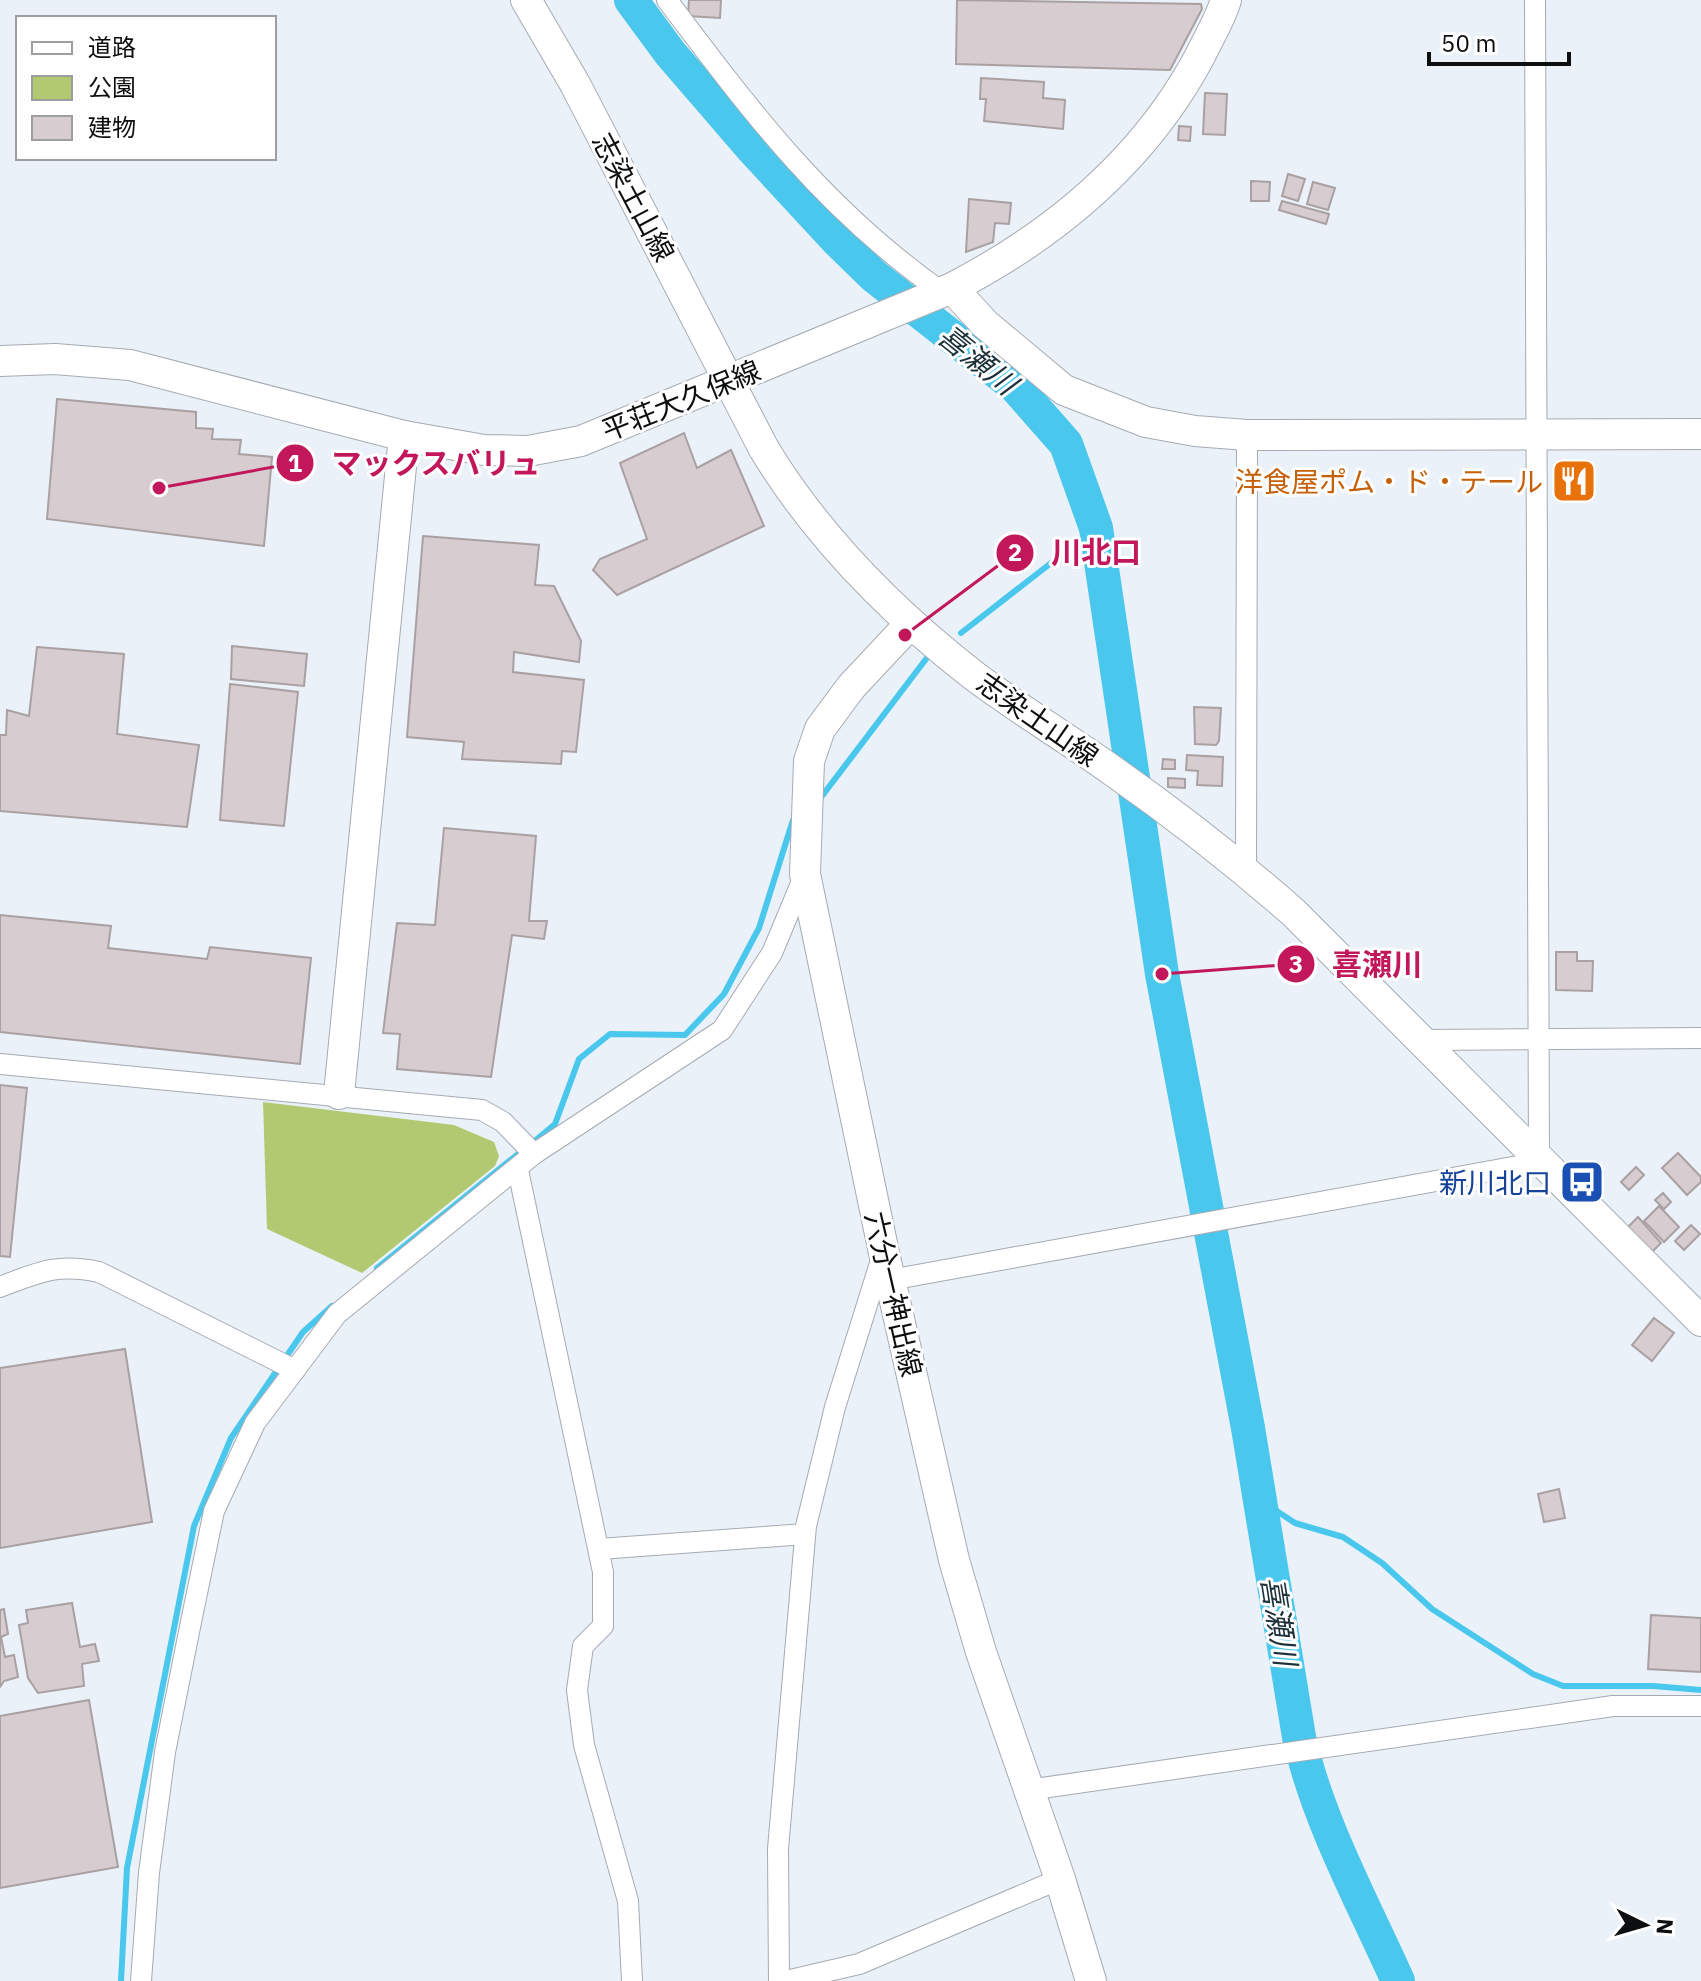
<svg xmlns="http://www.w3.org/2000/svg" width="1701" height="1981" font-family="'IBM Plex Sans','Noto Sans JP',sans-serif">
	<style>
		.green { fill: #b1ca72 }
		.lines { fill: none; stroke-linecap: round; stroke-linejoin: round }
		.stream { stroke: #4ac7ed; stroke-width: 6 }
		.river { stroke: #4ac7ed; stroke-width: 34 }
		.building { fill: #d7cdd0; stroke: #a9a0a2; stroke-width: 2 }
		.street-casing { stroke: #a5abb2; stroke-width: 22 }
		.secondary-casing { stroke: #a5abb2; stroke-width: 32 }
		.street { stroke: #fff; stroke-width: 20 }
		.secondary { stroke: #fff; stroke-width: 30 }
		.labels { text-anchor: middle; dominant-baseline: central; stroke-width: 6; stroke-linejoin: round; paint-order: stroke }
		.street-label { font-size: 28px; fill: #0c0e10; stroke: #fefefe }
		.food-label { font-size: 28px; fill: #c56008; stroke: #fefefe; text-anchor: end }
		.transit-label { font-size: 28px; fill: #164399; stroke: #fefefe; text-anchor: end }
		.water-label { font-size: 30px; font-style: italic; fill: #1c3139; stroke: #fefefe }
		.leader { fill: none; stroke: #c2185b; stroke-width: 3 }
		.callout-dot { fill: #c2185b; stroke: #fefefe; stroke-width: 3 }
		.mark-label { font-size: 24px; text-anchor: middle; font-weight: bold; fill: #fff }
		.callout-label { font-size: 30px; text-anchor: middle; font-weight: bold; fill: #c2185b; stroke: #fefefe; stroke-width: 6; stroke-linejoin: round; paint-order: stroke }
	</style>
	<rect width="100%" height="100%" fill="#ebf1f9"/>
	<!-- green -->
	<path class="green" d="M263,1102l191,23 40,17 5,14 -4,10 -133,107 -95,-44z"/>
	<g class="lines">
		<!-- stream -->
		<g class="stream">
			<path d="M961,633l135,-105"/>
			<path d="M819,800l107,-141"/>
			<path d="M530,1145l25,-21 24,-65 31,-25 75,1 39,-41 35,-66 34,-108"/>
			<path d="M377,1268l141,-114"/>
			<path d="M1260,1500l35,23 48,14 39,26 50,46 101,65 30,12h90l48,4"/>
			<path d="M121,1981l6,-113 67,-342 37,-88 72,-106 29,-26"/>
		</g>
		<!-- river -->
		<path class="river" d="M631,0l39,53 81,94 86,93 37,36 141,110 51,58 30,84 66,446 86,454 51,309c19,84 64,166 99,244"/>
	</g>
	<!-- building -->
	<g class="building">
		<path d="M689,0h32l-1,18 -32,-2z"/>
		<path d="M957,0l244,4 1,5 -32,61 -214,-6z"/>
		<path d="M981,78l63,4 -1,16 22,2 -2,29 -79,-8 2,-22h-6z"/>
		<path d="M1205,93l22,1 -2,41 -22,-1z"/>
		<path d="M1179,126l12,1 -1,14 -12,-1z"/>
		<path d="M1288,174l17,5 -7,22 -16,-5z"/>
		<path d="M1251,181l19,1 -1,19h-18z"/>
		<path d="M1313,182l22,6 -7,22 -21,-6z"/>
		<path d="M969,199l42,4 -2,21 -14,-1 -2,19 -27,10z"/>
		<path d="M1282,201l47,13 -3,10 -47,-14z"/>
		<path d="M57,399l139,13v16l17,1 -1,10 29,1 -2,14 33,3 -8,89 -217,-27z"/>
		<path d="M684,433l13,35 34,-18 33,76 -147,69 -24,-25 7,-11 47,-20 -27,-76z"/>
		<path d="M423,536l116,9 -4,40 19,1 27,55 -2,21 -65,-10 -1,20 71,8 -8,72 -14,-1 -1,13 -99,-5 2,-17 -57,-5z"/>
		<path d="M232,646l75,8 -3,32 -73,-7z"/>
		<path d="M37,647l87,7 -7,80 82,11 -12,82 -187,-16v-76h6l1,-25 22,6z"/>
		<path d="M230,684l68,8 -14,134 -64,-6z"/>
		<path d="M1194,707l27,1 -2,33 -3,4 -21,-1z"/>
		<path d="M1187,755l36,2 -1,29 -25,-1 1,-14 -12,-1z"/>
		<path d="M1163,759l12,1v9h-13z"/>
		<path d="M1168,778l17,1v9l-17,-1z"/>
		<path d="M444,828l92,8 -7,85h18l-3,18 -32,-4 -21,142 -94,-8 3,-35 -17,-1 14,-110 38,2z"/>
		<path d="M0,915l111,11 -3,22 99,11 3,-12 101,11 -11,106 -300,-32z"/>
		<path d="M1556,952h21v9h16l-1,30 -36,-1z"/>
		<path d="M0,1085l27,3 -17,169 -10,-1z"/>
		<path d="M1678,1153l23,24v5l-14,13 -25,-27z"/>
		<path d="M1636,1167l8,8 -15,15 -8,-8z"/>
		<path d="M1663,1193l8,9 -7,7 -9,-9z"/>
		<path d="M1659,1206l20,21 -15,15 -20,-21z"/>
		<path d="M1638,1217l23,26 -11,11 -24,-25z"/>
		<path d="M1691,1225l9,9 -16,16 -9,-9z"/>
		<path d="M1654,1318l20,15 -22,28 -20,-16z"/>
		<path d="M125,1349l27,173 -152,26v-180z"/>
		<path d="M1559,1489l6,29 -21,4 -6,-28z"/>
		<path d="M72,1603l8,44 15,-3 4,17 -17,3 2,22 -46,7 -10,-15 -9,-53 9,-2 -2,-13z"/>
		<path d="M4,1609l4,25 -7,3 4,20 9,-2 4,22 -14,4 -4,6v-77z"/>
		<path d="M1651,1615l50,3v54l-53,-3z"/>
		<path d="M89,1700l29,167 -118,21v-172z"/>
	</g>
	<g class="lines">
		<!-- street casing -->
		<g class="street-casing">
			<g id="street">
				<path d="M667,0c85,113 158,210 275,292"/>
				<path d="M1535,0l4,1157"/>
				<path d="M1246,871l1,-436"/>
				<path d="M1422,1040l279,-2"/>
				<path d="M0,1064l482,46 21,12 31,32"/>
				<path d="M518,1170l85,402v54l-20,20 -6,44 7,55 44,156 4,80"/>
				<path d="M890,1280l656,-119"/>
				<path d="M0,1287c39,-15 57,-24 99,-15l196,98"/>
				<path d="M599,1549l206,-15"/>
				<path d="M1028,1790l585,-84h88"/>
				<path d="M141,1981l8,-108 16,-121 26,-130 23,-111 41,-88 82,-109 197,-160 188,-124 50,-77 33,-79"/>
				<path d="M779,1981l-1,-132 28,-323 29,-119 47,-150"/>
				<path d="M786,1981l73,-17 201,-85"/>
			</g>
		</g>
		<!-- secondary casing -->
		<g class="secondary-casing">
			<g id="secondary">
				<path d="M526,0l49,84 189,365c54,89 127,162 209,226 45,34 94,63 140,96 63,44 124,92 181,142l407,408"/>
				<path d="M952,288l33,36 79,66 82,32 49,9 52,4 454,-1"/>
				<path d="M0,361l55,-2 75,6 274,71 80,14 44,1 53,-10 371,-153c104,-54 192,-127 248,-232 9,-19 20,-36 26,-56"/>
				<path d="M910,624l-59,63 -31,42 -11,32 -4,113 79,379 70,307 27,92 79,227 31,102"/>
				<path d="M339,1094l65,-658"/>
			</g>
		</g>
		<!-- street -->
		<use href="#street" class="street"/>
		<!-- secondary -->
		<use href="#secondary" class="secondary"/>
	</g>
	<!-- icons -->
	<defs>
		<g id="restaurant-square" transform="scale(2.3)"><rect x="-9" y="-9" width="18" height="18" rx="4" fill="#e8710a" stroke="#fefefe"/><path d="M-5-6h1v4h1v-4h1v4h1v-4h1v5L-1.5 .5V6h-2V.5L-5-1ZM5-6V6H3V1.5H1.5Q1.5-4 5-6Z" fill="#fff"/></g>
		<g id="bus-square" transform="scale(2.3)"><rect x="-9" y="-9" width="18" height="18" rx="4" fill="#1a4fb4" stroke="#fefefe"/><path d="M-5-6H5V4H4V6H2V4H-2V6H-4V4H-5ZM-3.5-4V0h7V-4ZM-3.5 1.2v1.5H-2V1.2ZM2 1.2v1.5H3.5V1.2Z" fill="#fff"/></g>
	</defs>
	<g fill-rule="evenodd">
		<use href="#restaurant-square" x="1574" y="481"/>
		<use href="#bus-square" x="1582" y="1182"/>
	</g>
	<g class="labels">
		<!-- street labels -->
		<g class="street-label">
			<text transform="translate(634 197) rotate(62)">志染土山線</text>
			<text transform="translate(681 400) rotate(-22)">平荘大久保線</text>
			<text transform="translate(1038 719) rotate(35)">志染土山線</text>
			<text transform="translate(894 1294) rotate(77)">六分一神出線</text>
		</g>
		<!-- food labels -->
		<g class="food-label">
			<text x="1543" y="481">洋食屋ポム・ド・テール</text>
		</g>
		<!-- transit labels -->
		<g class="transit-label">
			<text x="1551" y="1182">新川北口</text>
		</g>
		<!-- water labels -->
		<g class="water-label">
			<text transform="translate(978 359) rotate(39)">喜瀬川</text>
			<text transform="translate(1280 1621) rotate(81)">喜瀬川</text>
		</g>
	</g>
	<!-- callouts -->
	<path class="leader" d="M159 488L295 463M905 635L1015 553M1162 974L1296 964"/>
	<g class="callout-dot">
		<circle cx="159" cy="488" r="8"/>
		<circle cx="905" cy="635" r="8"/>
		<circle cx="1162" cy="974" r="8"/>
		<circle cx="295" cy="463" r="20"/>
		<circle cx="1015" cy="553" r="20"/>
		<circle cx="1296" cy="964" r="20"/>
	</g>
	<g class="mark-label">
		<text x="295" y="472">1</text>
		<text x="1015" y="561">2</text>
		<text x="1296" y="973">3</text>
	</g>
	<g class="callout-label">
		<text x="436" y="474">マックスバリュ</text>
		<text x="1096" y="563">川北口</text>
		<text x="1377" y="975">喜瀬川</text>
	</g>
	<!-- legend -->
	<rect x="16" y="16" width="260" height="144" fill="#fefefe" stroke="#9d9e9f" stroke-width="2"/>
	<rect x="32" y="42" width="40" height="12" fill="#ffffff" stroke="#9d9e9f" stroke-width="2"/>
	<text x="88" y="56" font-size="24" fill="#0c0e10">道路</text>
	<rect x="32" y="76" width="40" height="24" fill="#b1ca72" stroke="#9d9e9f" stroke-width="2"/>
	<text x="88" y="96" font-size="24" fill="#0c0e10">公園</text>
	<rect x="32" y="116" width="40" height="24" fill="#d7cdd0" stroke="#9d9e9f" stroke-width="2"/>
	<text x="88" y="136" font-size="24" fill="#0c0e10">建物</text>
	<!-- north arrow -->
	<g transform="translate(1645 1925) rotate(95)" stroke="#fefefe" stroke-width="6" paint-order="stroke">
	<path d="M0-6L14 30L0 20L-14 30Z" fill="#0c0e10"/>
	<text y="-12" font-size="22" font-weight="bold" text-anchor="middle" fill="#0c0e10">N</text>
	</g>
	<!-- scale -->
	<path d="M1429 52v12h140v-12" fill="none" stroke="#0c0e10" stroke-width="4"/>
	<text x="1441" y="52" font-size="24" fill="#0c0e10" stroke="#fefefe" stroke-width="6" paint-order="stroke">50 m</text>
</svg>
